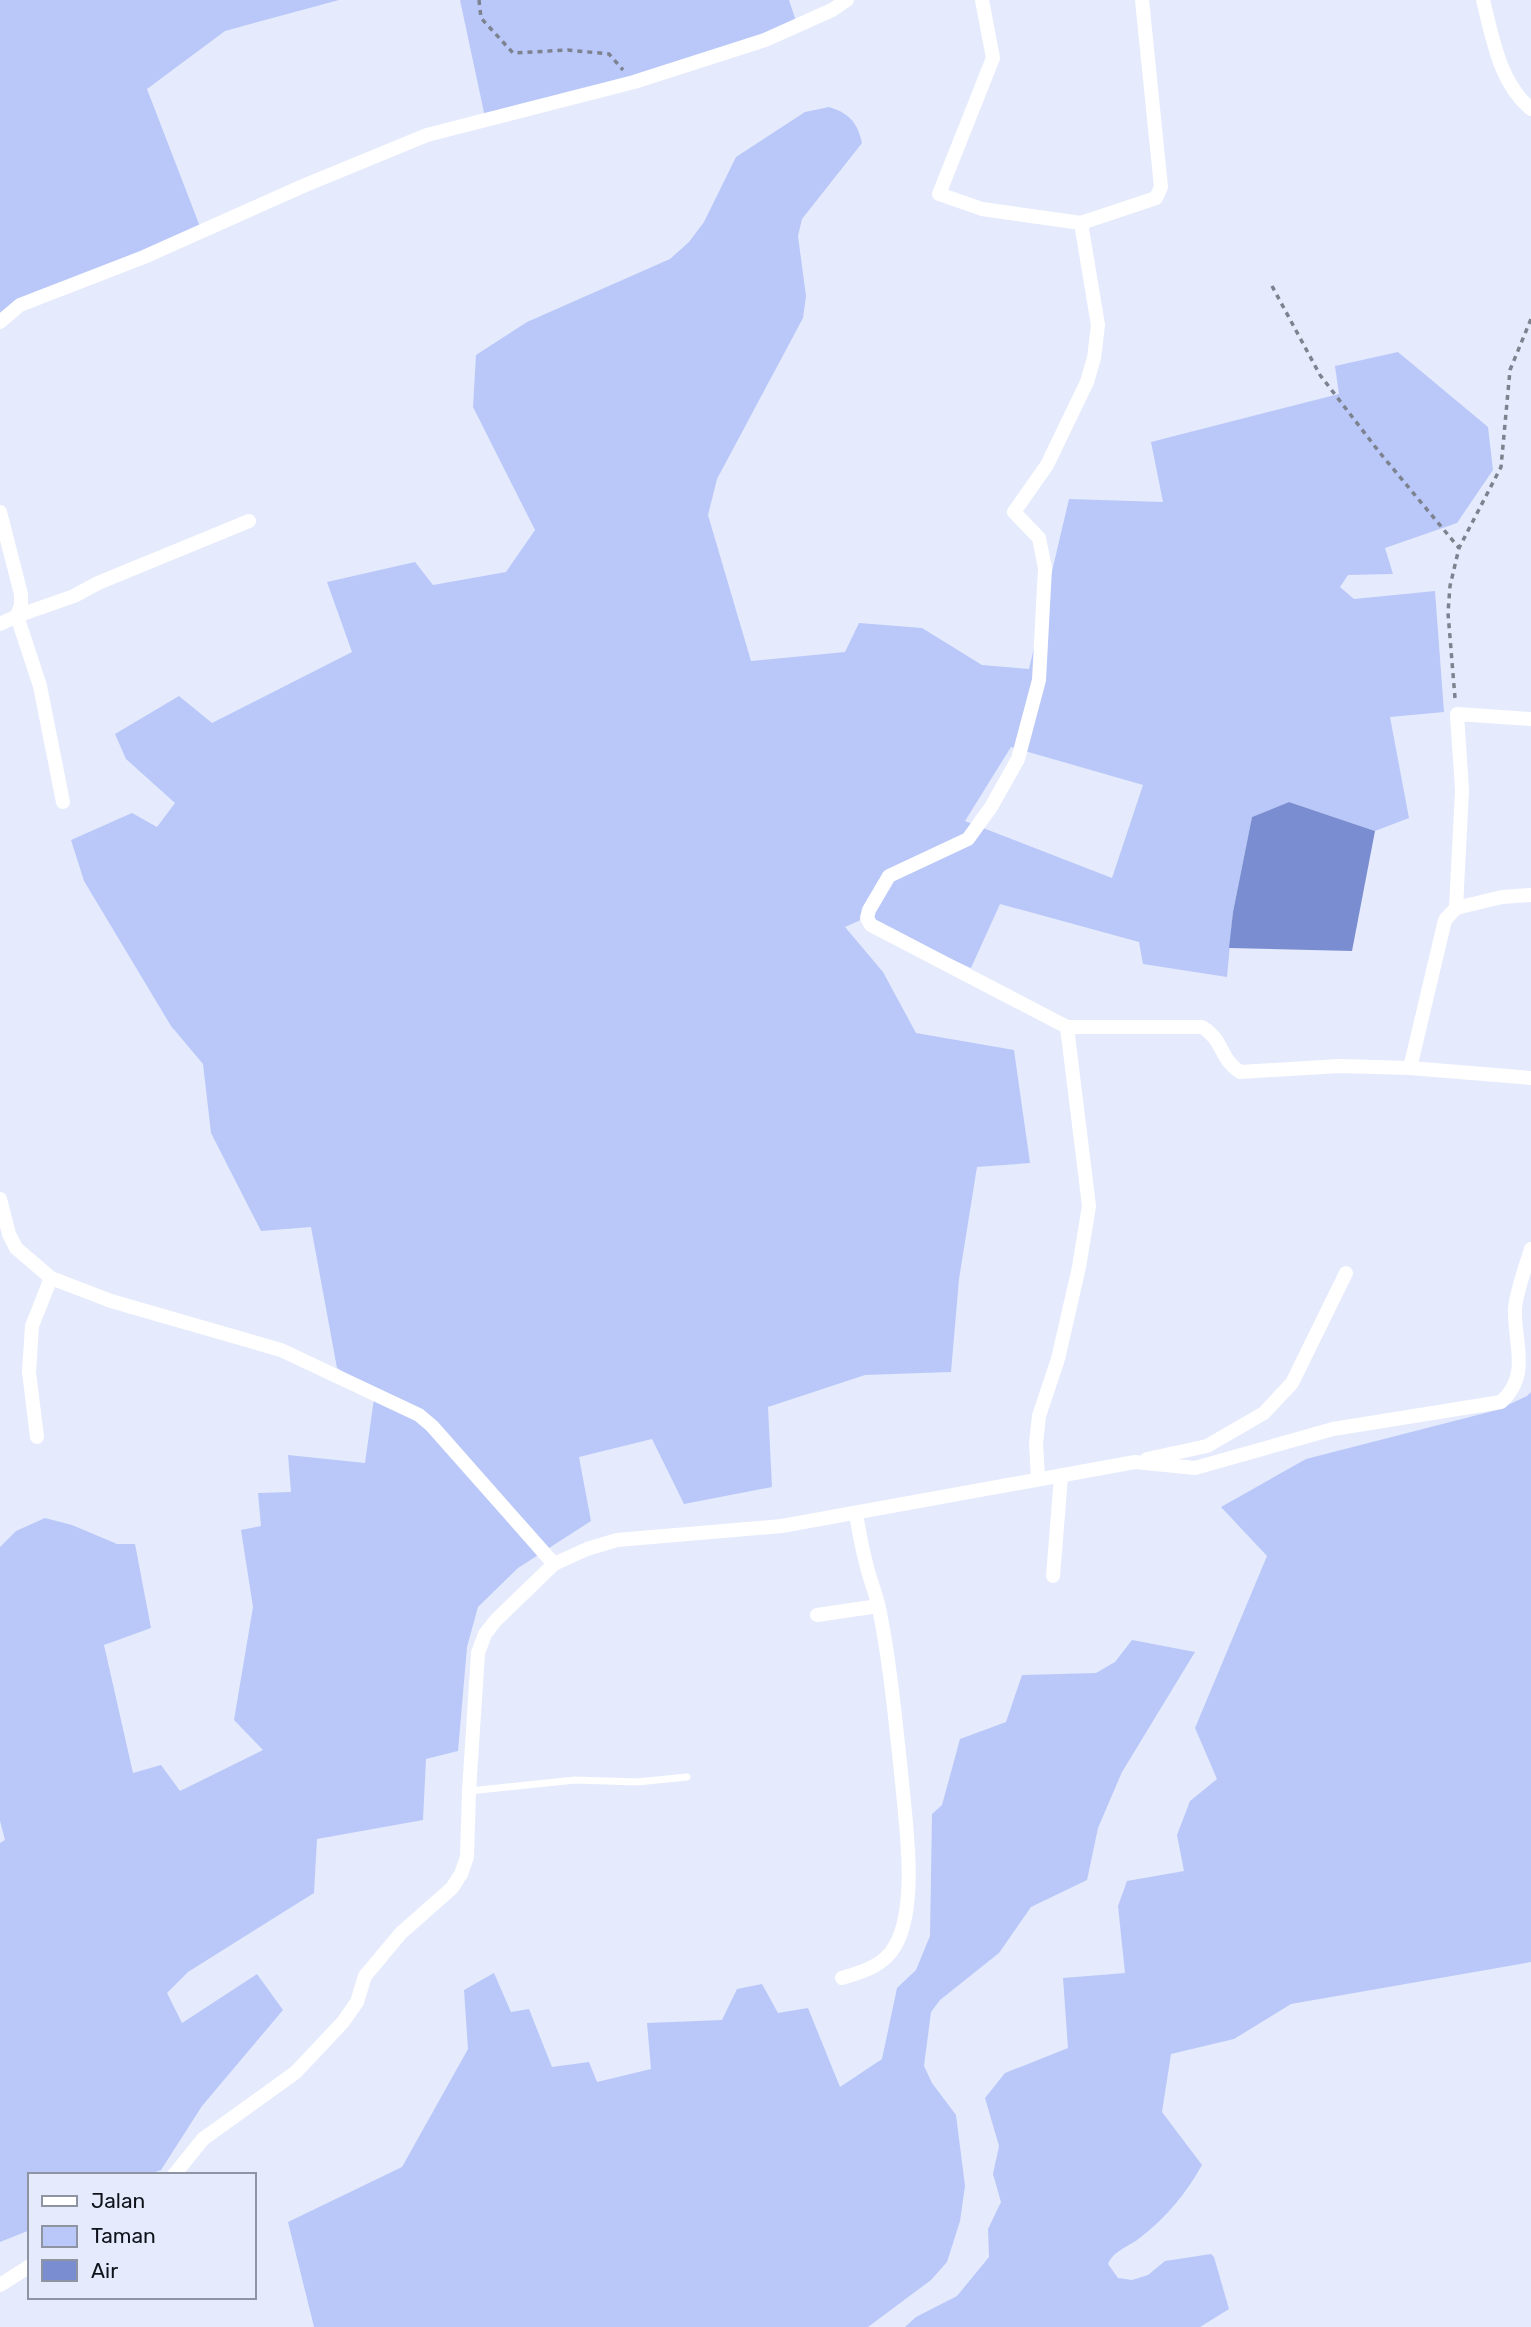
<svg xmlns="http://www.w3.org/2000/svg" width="1531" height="2327" font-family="Rubik,sans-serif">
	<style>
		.green { fill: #b9c8f9; fill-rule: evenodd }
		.water { fill: #7a8dd0 }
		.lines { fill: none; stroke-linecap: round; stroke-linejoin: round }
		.path { stroke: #7d828f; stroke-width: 3.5; stroke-dasharray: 5 5; stroke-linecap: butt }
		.service { stroke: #fff; stroke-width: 7 }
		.minor { stroke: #fff; stroke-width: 14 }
	</style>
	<rect width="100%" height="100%" fill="#e5ebfc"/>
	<!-- green -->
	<g class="green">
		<path d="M0,0h339l-114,31 -78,58 57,148 -170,55 -34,34z"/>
		<path d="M460,0h329l9,27 -312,95z"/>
		<path d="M829,107c20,6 29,16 33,36l-60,76 -4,17 8,60 -3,22 -86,161 -9,36 43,146 94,-9 14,-29 63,5 60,37 47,4 40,-170 94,3 -12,-60 188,-48 -4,-28 63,-14 90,75 5,43 -36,53 -72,25 8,26 -45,1 -8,12 14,12 81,-8 9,121 -54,5 19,101 -34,13 -86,-29 -37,15 -19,95 -6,65 -84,-13 -4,-22 -139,-38 -29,64 -108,-49 -18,8 38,45 33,61 98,17 16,113 -53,4 -18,112 -8,93 -86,3 -97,32 4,80 -88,17 -32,-65 -73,18 12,64 -73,47 -40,39 -11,40 -9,104 -32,8 -3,61 -106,19 -3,54 -126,79 -21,21 15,30 75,-49 26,36 -81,96 -41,64 -14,5h-117v55l-30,12v-399l5,-3 -5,-19v-274l16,-16 29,-13 27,7 45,19h18l16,84 -47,17 29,128 28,-8 19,26 83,-41 -29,-30 19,-113 -12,-77 20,-4 -3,-33 33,-1 -3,-37 77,8 10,-72 -38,-23 -26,-141 -50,4 -50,-98 -8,-69 -32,-38 -87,-145 -13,-41 61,-27 25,14 18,-24 -49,-44 -11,-25 64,-38 33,27 140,-71 -25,-70 88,-20 18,23 73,-13 29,-42 -62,-123 3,-52 51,-33 143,-63 19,-17 15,-20 32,-65 69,-45zM1011,747l132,38 -31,93 -147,-57z"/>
		<path d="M1531,1392v570l-240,42 -57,35 -63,15 -9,58 40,53c-15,27 -36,53 -61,72 -12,10 -27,13 -33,27l10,14 14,2 16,-5 17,-14 46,-7 3,3 15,52 -29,18h-295l11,-10 41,-21 32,-39 -1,-28 13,-27 -8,-28 6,-28 -14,-48 20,-25 63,-25 -5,-70 62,-5 -7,-67 9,-25 57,-10 -7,-36 13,-34 27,-22 -22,-51 72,-172 -46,-49 85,-48 191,-49 30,-14z"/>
		<path d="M1132,1640l63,12 -73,120 -24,56 -11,52 -56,27 -32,46 -59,47 -9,12 -7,54 8,17 24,32 9,71 -5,35 -13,41 -16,18 -63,47h-554l-26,-105 114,-55 66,-118 -4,-59 30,-17 17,39 18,-3 23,58 37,-5 8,20 54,-13 -4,-46 75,-3 15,-31 25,-5 16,29 30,-5 32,79 42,-28 15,-71 19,-18 14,-34 2,-122 10,-9 18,-66 46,-17 16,-47 74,-2 19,-11z"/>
	</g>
	<!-- water -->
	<path class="water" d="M1289,802l86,29 -23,120 -123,-3 4,-36 19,-95z"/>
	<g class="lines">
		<!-- path -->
		<g class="path">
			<path d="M479,0l2,18 32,35 55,-3 41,4 14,16"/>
			<path d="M1272,286l48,89 60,78 79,95"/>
			<path d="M1455,698l-7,-85 2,-27 9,-38 42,-81 9,-97 21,-51"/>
		</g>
		<!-- service -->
		<path class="service" d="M469,1791l106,-11 62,2 50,-5"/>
		<!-- minor -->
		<g class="minor">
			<path d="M982,0l11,58 -54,136 43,15 99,14"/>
			<path d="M1142,0l19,187 -5,11 -75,25 17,102 -4,33 -7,24 -40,83 -33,47 25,26 6,30 -6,112 -21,79 -27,48 -23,32 -79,37 -20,34 -2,8 4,7 196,102h135c22,13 17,31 38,45l99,-6 71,2 121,10"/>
			<path d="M1483,0c10,39 16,82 48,109"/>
			<path d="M0,322l20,-17 124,-48 159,-71 124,-51 207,-53 131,-42 67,-30 15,-10"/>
			<path d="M0,512l21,82v11l-4,11 -17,8"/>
			<path d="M63,802l-23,-116 -23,-70 57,-20 24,-13 151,-62"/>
			<path d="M1456,908l6,-118 -5,-76 74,5"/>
			<path d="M1410,1068l35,-148 11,-12 46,-11 29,-2"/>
			<path d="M0,1199l9,35 7,14 35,30 60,23 170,49 138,65 13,11 122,138"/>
			<path d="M37,1437l-8,-65 3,-46 19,-48"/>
			<path d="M1147,1459l60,-13 57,-33 28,-30 54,-110"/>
			<path d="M1038,1479l-2,-36 3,-27 19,-57 21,-92 10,-61 -22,-179"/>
			<path d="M1053,1576l8,-99"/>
			<path d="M817,1615l61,-9"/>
			<path d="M842,1978c20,-6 42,-12 53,-32 24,-41 10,-127 6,-174 -6,-55 -11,-110 -22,-164 -3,-14 -9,-28 -12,-41 -5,-18 -8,-35 -11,-53"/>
			<path d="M174,2175l29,-36 93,-67 47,-50 14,-20 8,-26 36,-43 51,-45 9,-14 6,-17 2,-66 9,-138 7,-19 11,-14 58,-56 33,-15 30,-9 165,-14 353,-64 60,6 138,-39 168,-27c30,-27 13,-58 14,-93 1,-17 11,-43 16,-60"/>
			<path d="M0,2285l30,-19"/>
		</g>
	</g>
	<!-- legend -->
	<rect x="28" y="2173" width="228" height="126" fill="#e5ebfc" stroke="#8f94a2" stroke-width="2"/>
	<rect x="42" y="2196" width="35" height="10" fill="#ffffff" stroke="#8f94a2" stroke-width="2"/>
	<text x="91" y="2208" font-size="21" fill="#0f121b">Jalan</text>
	<rect x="42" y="2226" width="35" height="21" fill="#b9c8f9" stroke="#8f94a2" stroke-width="2"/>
	<text x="91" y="2243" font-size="21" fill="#0f121b">Taman</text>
	<rect x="42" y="2260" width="35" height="21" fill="#7a8dd0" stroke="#8f94a2" stroke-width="2"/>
	<text x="91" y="2278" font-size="21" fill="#0f121b">Air</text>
</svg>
